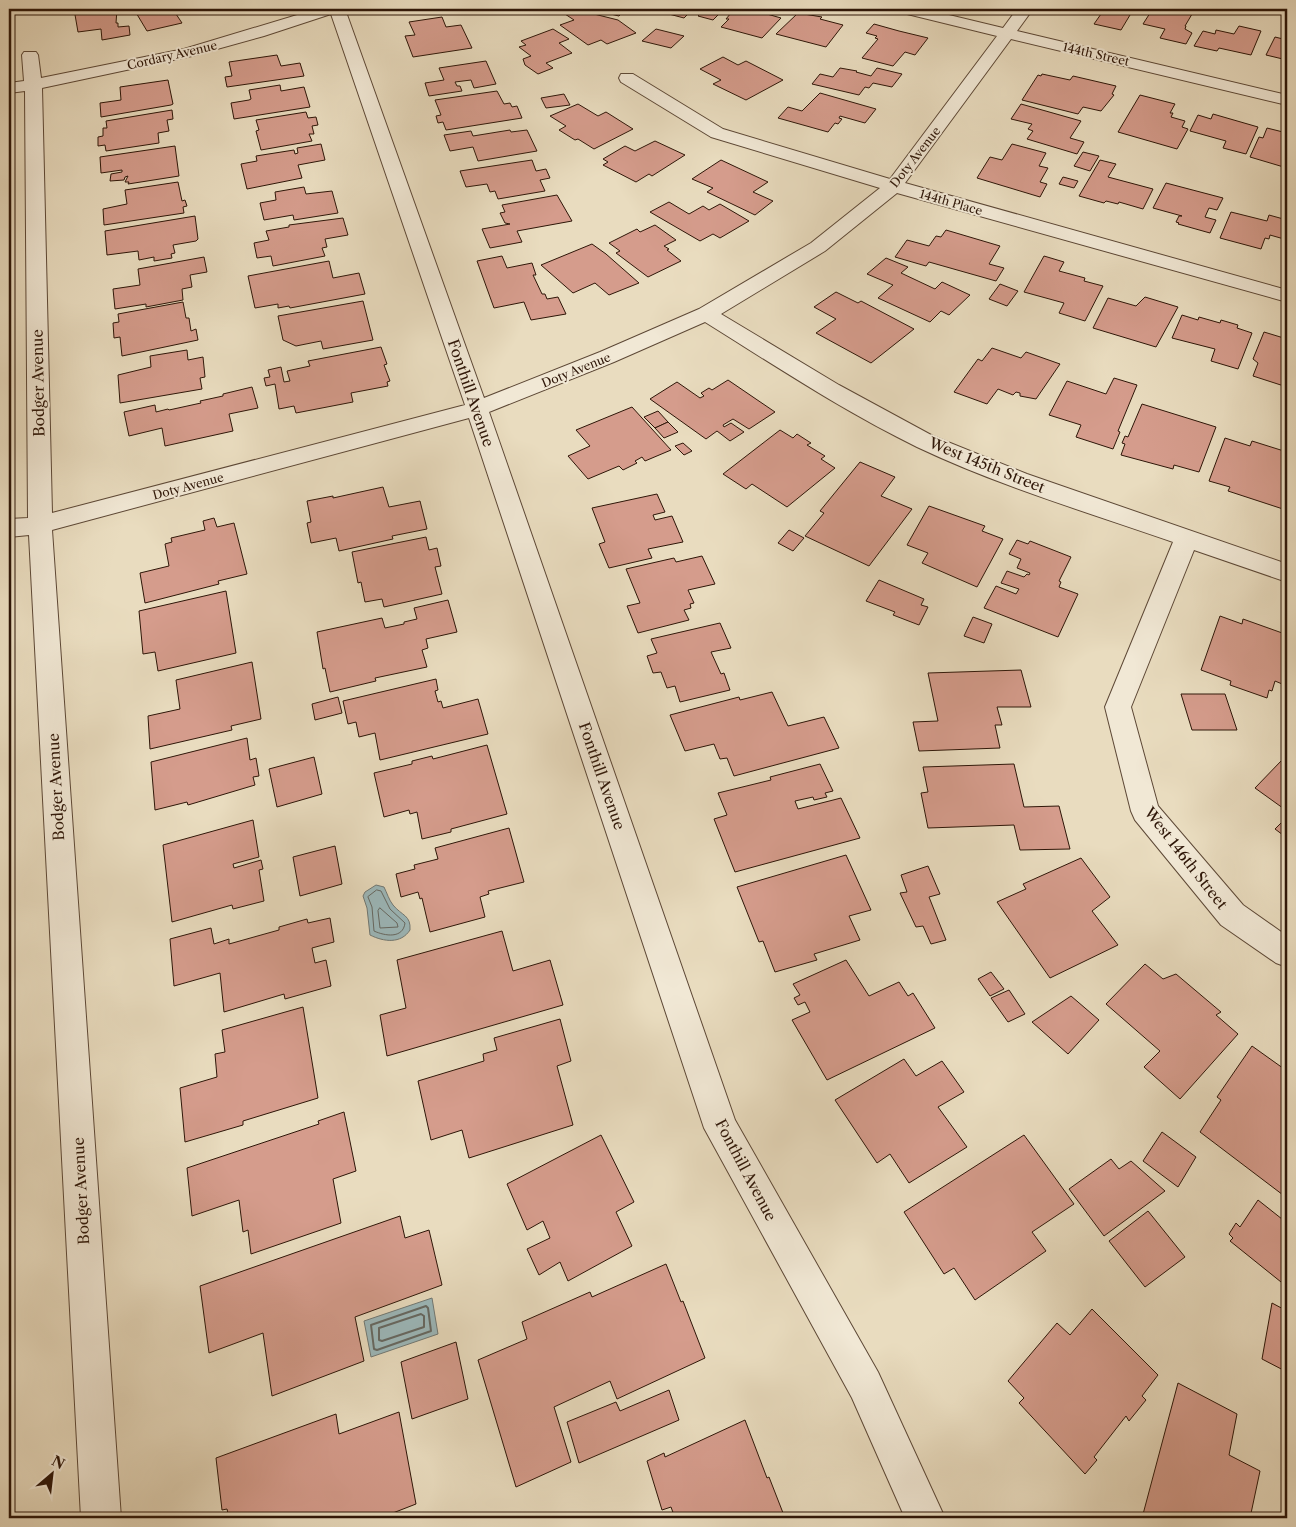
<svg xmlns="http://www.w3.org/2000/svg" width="1296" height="1527" font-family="'Libre Caslon Text',serif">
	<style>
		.water { fill: #9cb9bc; stroke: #707874 }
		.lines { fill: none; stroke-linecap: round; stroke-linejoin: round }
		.shore-far1 { stroke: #656862; stroke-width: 1 }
		.shore { stroke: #656862; stroke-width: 2 }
		.building { fill: #d59c8c; stroke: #2e1608 }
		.street-casing { stroke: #5d4836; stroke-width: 2 }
		.street { fill: #f1e8d5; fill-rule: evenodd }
		.labels { text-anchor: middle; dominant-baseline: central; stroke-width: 4; stroke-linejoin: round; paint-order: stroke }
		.far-street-label { font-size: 12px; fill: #2e1608; stroke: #f1e8d5 }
		.street-label { font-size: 15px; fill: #2e1608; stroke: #f1e8d5 }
	</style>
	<rect width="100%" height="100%" fill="#e9dcbf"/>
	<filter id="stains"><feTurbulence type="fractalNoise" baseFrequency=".004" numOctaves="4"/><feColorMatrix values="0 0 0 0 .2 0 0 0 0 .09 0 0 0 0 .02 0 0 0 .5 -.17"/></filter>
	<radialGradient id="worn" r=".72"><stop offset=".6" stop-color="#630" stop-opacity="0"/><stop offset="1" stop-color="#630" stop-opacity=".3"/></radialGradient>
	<!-- water -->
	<g class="water">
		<path d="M376,885l8,2c3,6 5,13 9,18 9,11 18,10 17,25 -9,14 -26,12 -40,5l-3,-27 -4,-12 2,-4z"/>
		<path d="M432,1298l6,36 -67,23 -7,-36z"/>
	</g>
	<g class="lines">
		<!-- shore-far1 -->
		<g class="shore-far1">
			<path d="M377,890l4,1 9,18 15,14c-2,16 -20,13 -31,8l-2,-24 -4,-10z"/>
			<path d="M380,908l17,15 1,4 -18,1 -2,-17z"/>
		</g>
		<!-- shore -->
		<g class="shore">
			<path d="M426,1306l2,2 3,23 -54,19 -3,-1 -3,-24z"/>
			<path d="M421,1314l3,2v11l-42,14 -3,-1v-12z"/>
		</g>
	</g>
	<!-- building -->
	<g class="building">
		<path d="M74,9h43l-1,14h2v4l11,-1 1,9 -28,5 -1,-11 -23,3z"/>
		<path d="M136,9h50l1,2 -11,3 6,9 -35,8 -12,-20 2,-1z"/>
		<path d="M446,9h26l-9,5z"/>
		<path d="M600,9h20l5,1 -6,6 -21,-5z"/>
		<path d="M669,9h58l-4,3 -11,-3 2,2 -1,1 6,2 -6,6 -15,-4 5,-5 -3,-1 -2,2 -7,-1 -7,7 -19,-5z"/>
		<path d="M731,9h33l-4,3 21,6 -19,20 -41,-11 8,-8h-3l5,-6 -3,-1z"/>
		<path d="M1078,9h52l3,1 -12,20 -27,-6 7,-10h-5z"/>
		<path d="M1150,9h45l-10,17h1l-1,3 7,4 -6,11 -26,-6 5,-9 -22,-5 9,-14z"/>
		<path d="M578,10l40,10 18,13 -29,11 -6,-4 -13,5 -28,-20 14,-5 -9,-6z"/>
		<path d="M798,13l24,4 -2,2 23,6 -17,22 -50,-13z"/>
		<path d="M442,17l4,10 15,-2 11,23 -59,9 -8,-21 10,-1 -6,-13z"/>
		<path d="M874,24l25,7 29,7 -13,17 -10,-3 -12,14 -31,-8 16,-19 -3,-1 2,-2 -11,-3z"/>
		<path d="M1239,26l22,5 -10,24 -32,-7 -2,3 -23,-5 9,-15 12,3 1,-4 18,4z"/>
		<path d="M553,29l16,10 -10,4 13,10 -26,10 7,5 -15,6 -13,-9 -2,-6 8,-3 -12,-9 7,-2 -5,-4z"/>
		<path d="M656,29l28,7 -13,12 -29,-7z"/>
		<path d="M1275,37l12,3v20l-21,-5z"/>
		<path d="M277,55l4,11 19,-3 4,13 -77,11 -2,-10 7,-1 -3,-14z"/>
		<path d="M723,57l15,8 8,-4 37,19 -37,20 -33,-16 8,-4 -21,-11z"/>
		<path d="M486,61l10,23 -22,4 -3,-8 -16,2 2,4h3l2,5 -33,5 -4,-13 19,-3 -5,-12z"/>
		<path d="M840,68l17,3 -1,1 15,4 6,-8 25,6 -10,13 -19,-4 -4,5 -4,-1 -6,8 -47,-11 8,-10 13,3z"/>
		<path d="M1042,74l28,6 3,-4 43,10 -4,8 2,1 -13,16 -18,-4 -5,7 -56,-14 16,-25 3,1z"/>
		<path d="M168,80l5,24 -2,1 -70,12 -1,-14 21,-3 -1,-13z"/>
		<path d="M280,85l1,6 23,-4 6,20 -76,12 -3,-16 18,-3 2,-1 -2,-9z"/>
		<path d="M497,91l7,13 6,-1 2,4 5,-1 5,12 -76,12 -3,-8 -5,1 -2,-7 5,-1 -6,-15z"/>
		<path d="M820,93l56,16 -11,14 -25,-7 -1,2 3,1 -4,5 -3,-1 -7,9 -50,-14 10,-11 14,4z"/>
		<path d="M564,94l6,11 -24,3 -5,-10z"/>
		<path d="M1140,95l35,9 -5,9h3l-2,4 14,4 -3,6 6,2 -11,20 -59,-17z"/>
		<path d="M578,104l20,12 8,-4 27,17 -39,20 -16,-10 -3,1 -16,-10 7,-4 -16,-10z"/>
		<path d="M1021,104l60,17 -11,17 14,4 -7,12 -50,-15 6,-8 -5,-2 4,-5 -21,-5z"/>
		<path d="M172,110l1,9 -6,1 2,11 -11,2 1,10 -53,8 -1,-6 -7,1v-9l5,-1v-8h4l-1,-7z"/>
		<path d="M306,112l2,6 8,-1 2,8 -6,1 2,8h-5l3,7 -51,9 -5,-19 3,-1 -3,-10z"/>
		<path d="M1213,114l45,13 -12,27 -23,-6 3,-7 -36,-10 8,-16 13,4z"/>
		<path d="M1267,128l20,5v35l-37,-11 9,-20 4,1z"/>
		<path d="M510,130l1,2 16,-2 10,21 -59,10 -5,-14 -23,4 -6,-16 27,-4 2,5z"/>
		<path d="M655,141l30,14 -33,21 -3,-2 -13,8 -33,-17 5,-3 -5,-3 22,-13 10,5z"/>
		<path d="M321,144l4,16 -27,5 4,13 -55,11 -6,-25 16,-3 -1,-5 38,-6 1,4 3,-1 -1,-5z"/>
		<path d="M1012,144l34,9 -7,13 9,2 -8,14 7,2 -7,13 -63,-19 13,-21 12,3z"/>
		<path d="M175,146l4,30 -51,8 1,-2h-4l3,-6 -3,1 -1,3 -14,1 1,-7 11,-2v-2l-21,3 -1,-16z"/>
		<path d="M1083,152l16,4 -9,15 -16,-5z"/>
		<path d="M532,160l4,11 10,-2 4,9 -10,2 5,11 -47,8 -3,-8 -5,1 -3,-8 -21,3 -6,-16z"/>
		<path d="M721,160l47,22 -15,10 20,9 -18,14 -48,-23 6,-4 -21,-9z"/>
		<path d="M1100,160l16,4 -8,13 45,12 -10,20 -24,-7 -1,2 -12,-3 -2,2 -25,-7z"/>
		<path d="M1063,177l15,4 -4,7 -15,-4z"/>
		<path d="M178,182l4,19 3,-1 2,6 -4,1 1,6 -80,12 -1,-16 24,-5 -2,-14z"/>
		<path d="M1166,183l57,15 -6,12 -8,-2 -4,9 11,3 -6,13 -32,-9 1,-1 -3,-1 3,-6h3l-29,-8z"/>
		<path d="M304,187l2,7 26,-3 6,22 -44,7 -1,-5 -29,5 -4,-17 16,-3 -1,-8z"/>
		<path d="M557,195l15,26 -55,10 5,11 -32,6 -8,-19 28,-5 -5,-1 -5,-10 5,-1 -3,-7z"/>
		<path d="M669,202l20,12 14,-8 6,4 11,-6 29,17 -29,17 -7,-4 -13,7 -50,-29z"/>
		<path d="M1231,212l36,9 2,-6 18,5v12l-3,7 -14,-4 -1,4 -4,-1 -4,11 -41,-11z"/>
		<path d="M195,216l3,23 -2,2 -23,4 2,8 -4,1 1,4 -18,3v-4l-15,3 -1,-9 -31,4 -2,-24z"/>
		<path d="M343,218l5,17 -23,4 2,8 -5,1 3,8 -52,10 -2,-10 -14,2 -3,-15 15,-3 -3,-9 23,-4v-2z"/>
		<path d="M655,225l21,15 -12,6 5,3 -2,1 14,11 -33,16 -32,-24 4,-2 -11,-8 28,-14 3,3z"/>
		<path d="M946,230l54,16 -11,18 15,4 -8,13 -67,-19 -3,4 -31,-9 12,-17 22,6 7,-10 5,1z"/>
		<path d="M592,244l14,10 33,29 -30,12 -14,-12 -22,10 -32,-28z"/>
		<path d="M502,256l5,12 25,-5 4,12h-3l9,19h3l2,5 11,-2 8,17 -35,6 -7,-18 -30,6 -17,-47z"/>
		<path d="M1044,256l20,6 -5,9 26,7 -1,3 19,5 -18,35 -26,-8 5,-10 -40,-11z"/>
		<path d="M204,257l3,15 -17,3 2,12 -10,2 1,11 -37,7v-3l-31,5 -2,-20 27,-4 -2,-16z"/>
		<path d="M886,258l22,9 -7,6 34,16 7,-7 28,13 -21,20 -8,-4 -11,11 -52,-24 15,-13 -26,-11z"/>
		<path d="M329,261l4,17 26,-5 6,21 -75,14 -1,-2 -11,2v-4l-23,4 -7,-32z"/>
		<path d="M1000,284l18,7 -11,15 -18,-7z"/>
		<path d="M836,292l22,11 3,-2 53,28 -43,34 -55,-30 20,-14 -22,-12z"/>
		<path d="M1145,297l33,10 -22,40 -63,-19 15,-30 28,8z"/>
		<path d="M363,301l10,39 -50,9 -2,-8 -25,5 -13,-6 -5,-24z"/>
		<path d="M183,302l3,16h3l2,13 5,-2 2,11 -76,16 -2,-19 -6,1 -1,-15 6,-1 -1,-8z"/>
		<path d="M1182,315l16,5 1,-3 21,6 1,-3 17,5 -1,3 15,5 -14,36 -27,-8 4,-12 -43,-11z"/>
		<path d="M1264,332l23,7v48l-34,-11 5,-13 -5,-4z"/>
		<path d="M381,347l6,17 -3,1 6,16 -3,1 1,4 -37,7 2,9 -57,11 -2,-7 -15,3 -4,-25 -9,2 -2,-8 6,-1 -2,-7 13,-3 3,15 6,-1 -3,-10 23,-5 -2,-5z"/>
		<path d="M992,348l29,10 5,-6 34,12 -24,35 -16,-3v-3l-4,-1 -3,3 -15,-6 -11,15 -33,-12 24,-33 4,2z"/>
		<path d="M187,350l1,10 15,-3 2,20 -5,1 2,11 -82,14 -2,-28 33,-8 -1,-11z"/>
		<path d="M1114,378l23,7 -19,46 2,1 -7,17 -37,-12 5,-12 -32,-10 18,-34 39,13z"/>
		<path d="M728,380l47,32 -26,17 -16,-10 -10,6 1,2 7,-4 13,9 -14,9 -13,-10 -11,8 -56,-40 27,-17 23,16 4,-2 -3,-3 8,-5 3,2z"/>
		<path d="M252,387l6,21 -29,6 4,17 -68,15 -3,-18 -33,8 -5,-24 31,-7 1,7 12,-3 1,1 32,-7 -1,-2 23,-5v-2z"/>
		<path d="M1142,404l74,23 -17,45 -25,-7 -1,4 -52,-14 4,-11 -3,-1 3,-7 3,1z"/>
		<path d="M632,407l39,43 -26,11 -3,-4 -7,4 2,2 -14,7 -4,-4 -31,13 -20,-23 22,-10 -14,-16z"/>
		<path d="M658,411l10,11 -13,6 -11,-11z"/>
		<path d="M668,422l10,10 -14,6 -9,-10z"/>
		<path d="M780,430l13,8 4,-4 14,9 -4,2 18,11 -4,3 14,9 -48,39 -35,-23 -6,5 -23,-15z"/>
		<path d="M1225,438l25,8 2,-5 35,11 -1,58 -58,-19 2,-4 -21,-6z"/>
		<path d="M683,443l9,8 -8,4 -9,-9z"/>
		<path d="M860,462l35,15 -14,19 31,13 -43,57 -64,-30 19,-23 -4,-2z"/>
		<path d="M383,487l6,20 31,-6 7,28 -35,7 1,3 -54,12 -3,-13 -25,5 -4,-20 4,-1 -4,-21 26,-5v2z"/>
		<path d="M657,494l8,18 -12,3 2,5 17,-4 11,26 -35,7 4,9 -43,10 -10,-24 6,-2 -13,-34z"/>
		<path d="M929,506l56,20 -3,5 21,8 -26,48 -55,-24 6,-10 -21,-8z"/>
		<path d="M214,518l3,9 17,-4 13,51 -29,7 1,3 -74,19 -5,-30 29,-7 -4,-22 7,-2 -1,-4 34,-8 -2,-9z"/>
		<path d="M789,530l15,8 -11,13 -15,-8z"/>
		<path d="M426,537l3,13 8,-2 4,18 -6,1 7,27 -58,13 -2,-8 -17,3 -4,-20 -3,1 -6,-31z"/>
		<path d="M1017,540l11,4 2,-3 41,16 -12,24 2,1 -2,5 19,7 -20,43 -74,-29 12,-22 20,8 3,-5 -18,-6 6,-12 17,6 3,-3 2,1 1,-2 -13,-5 4,-9 -12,-5z"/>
		<path d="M702,556l13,28 -27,6 6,13 -4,1 1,4 -7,2 5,10 -51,13 -11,-27 13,-3 -14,-34 48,-11 2,4z"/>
		<path d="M879,580l45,19 -3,6 7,2 -9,18 -26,-10 2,-3 -29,-11z"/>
		<path d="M226,591l10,62 -78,18 -3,-19 -12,2 -4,-43z"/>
		<path d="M448,600l9,32 -31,7 2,9 -6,2 5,17 -52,11 1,3 -46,11 -5,-24 -2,1 -6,-37 65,-14 3,10 19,-4v-2l13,-3 -3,-11z"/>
		<path d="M1220,616l22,8 1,-5 42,15 -2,9 4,1v42l-12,-5 -3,10 -3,-1 -2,8 -37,-13 1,-4 -30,-11z"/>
		<path d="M973,617l19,7 -8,19 -20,-7z"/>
		<path d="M720,623l11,25 -20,4 10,22 3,-1 6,17 -50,12 -5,-16 -8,2 -6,-16 -8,1 -6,-17 10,-3 -6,-14z"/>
		<path d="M252,662l9,57 -30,7 1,4 -82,19 -2,-33 32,-7 -4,-29z"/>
		<path d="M1021,670l10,37h-34l5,18h-7l5,23 -81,3 -6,-29 25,-1 -10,-48z"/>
		<path d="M436,679l2,11 -3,1 3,11 3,-1 2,7 35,-9 10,35 -108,26 -5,-27 -16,4 -3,-15 -8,2 -5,-23z"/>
		<path d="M772,692l16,34 36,-9 15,31 -105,28 -7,-18 -7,1 -6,-15 -29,7 -15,-36 69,-18 1,3z"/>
		<path d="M1181,694h44l12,36h-45z"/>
		<path d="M338,697l4,16 -27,7 -3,-16z"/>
		<path d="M247,738l3,22 6,-2 3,18 -6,1 2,8 -67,20 -1,-3 -32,8 -4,-48z"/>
		<path d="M487,745l20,69 -56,15v3l-29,7 -5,-27 -7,2 -1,-4 -25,7 -10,-44 38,-9v-3l20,-5 1,3z"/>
		<path d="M314,757l8,37 -45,13 -8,-38z"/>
		<path d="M1282,760l5,4v47l-32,-23z"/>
		<path d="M820,764l13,27 -8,2 2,4 -13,3 -1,-3 -18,4 3,8 43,-11 19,40 -125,34 -21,-53 13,-4 -9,-22 53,-13 -1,-3z"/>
		<path d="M1014,764l10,43 35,-1 11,43 -50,1 -6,-25 -86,3 -7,-35 7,-1 -5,-25z"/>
		<path d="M1287,817v21l-12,-9z"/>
		<path d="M253,820l6,37 -26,7 1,4 27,-8 2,9 -4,1 5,31 -31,8 -1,-4 -60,17 -9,-77z"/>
		<path d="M509,828l15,54 -36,9 1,3 -9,3 5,20 -55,15 -8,-34 -2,1 -2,-7 -17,5 -5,-23 19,-5 -1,-4 24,-6 -3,-11z"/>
		<path d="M335,846l7,38 -42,12 -7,-39z"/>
		<path d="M846,855l25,55 -22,6 11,24 -46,14 3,6 -42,12 -12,-31 -4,1 -22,-55z"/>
		<path d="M1081,858l29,39 -18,14 26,34 -68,33 -53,-76 29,-13 -3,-5z"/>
		<path d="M928,866l12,28 -11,3 17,43 -15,4 -8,-18 -7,1 -16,-34 7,-1 -6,-17z"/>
		<path d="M330,918l4,24 -22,6 3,15 11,-3 5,26 -46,13 -1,-5 -60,18 -4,-39 -46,13 -4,-47 41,-11 3,16 15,-5v5l50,-14v-3l28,-8 1,4z"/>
		<path d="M502,931l11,40 37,-11 13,45 -176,51 -7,-41 26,-7 -9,-48z"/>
		<path d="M846,960l23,36 30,-14 9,14 5,-3 22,35 -108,52 -35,-60 18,-8 -5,-10 -7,3 -4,-7 6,-3 -7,-11z"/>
		<path d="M1145,964l18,15 13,-5 45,38 -5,3 22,19 -58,65 -36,-32 16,-16 -54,-47z"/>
		<path d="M991,972l13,17 -14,7 -12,-17z"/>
		<path d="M1009,990l16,24 -17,8 -17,-24z"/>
		<path d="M1071,996l28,24 -31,34 -36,-32z"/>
		<path d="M303,1007l15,91 -75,23v4l-58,17 -5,-54 37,-11 -2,-23 10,-2 -3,-22z"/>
		<path d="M560,1019l11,42 -14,5 16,59 -104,33 -7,-28 -31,10 -13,-59 66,-20 -1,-7 14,-4 -3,-12z"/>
		<path d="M1252,1046l35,25v127l-87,-66 21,-32 -4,-3z"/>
		<path d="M904,1059l12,17 26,-15 22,31 -26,15 29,40 -58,36 -19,-29 -13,9 -42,-63z"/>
		<path d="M344,1112l12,59 -23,8 8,44 -90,31 -3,-24 -5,2 -4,-32 -47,16 -5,-48 132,-44 -1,-3z"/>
		<path d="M1162,1132l34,25 -18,30 -35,-26z"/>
		<path d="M601,1135l33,67 -18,10 16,34 -64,35 -8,-19 -21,13 -12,-26 23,-11 -7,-17 -16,9 -20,-46z"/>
		<path d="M1024,1135l50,69 -42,28 14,19 -71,49 -21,-32 -10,6 -40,-62z"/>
		<path d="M1111,1159l8,10 12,-8 34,30 -61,45 -35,-47z"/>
		<path d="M1258,1200l29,23 -1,63 -56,-45 3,-3 -4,-4 7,-11 4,4z"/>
		<path d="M1148,1211l37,46 -40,30 -36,-46z"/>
		<path d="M400,1216l5,22 24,-8 13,55 -87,32 9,44 -92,35 -9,-63 -54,20 -9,-67z"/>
		<path d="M666,1264l15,38 2,-1 22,57 -88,41 -7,-18 -56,26 17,55 -55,25 -38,-127 49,-21 -5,-17 68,-30 2,5z"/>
		<path d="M1272,1303l15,8v61l-25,-13z"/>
		<path d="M1092,1309l66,66 -16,21 4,4 -17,21 -3,-5 -32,41 3,3 -12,14 -66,-71 5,-5 -16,-17 49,-58 13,12z"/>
		<path d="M456,1342l12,57 -56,20 -11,-57z"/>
		<path d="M1178,1383l59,31 -8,41 31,16 -10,47h-108z"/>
		<path d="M669,1390l10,30 -100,43 -12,-41 49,-20 4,9z"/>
		<path d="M399,1412l17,92 -36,14h-151l-2,-9 -5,1 -6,-52 120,-44 3,20z"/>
		<path d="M745,1420l22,58 2,-1 16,41h-110l-4,-11 -9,3 -15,-49 17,-8 1,4z"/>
	</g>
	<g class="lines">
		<!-- street casing -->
		<g class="street-casing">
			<path id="street" d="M317,9h28l139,389 116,-46 99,-43 112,-66 69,-55 -169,-51 -90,-55 -2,-4 2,-4h12l90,55 167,50 107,-143 -98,-24 -2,-3h27l79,19 14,-19h16l-16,22 270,64v10l-276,-66 -106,144 382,107v12l-390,-109 -72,58 -104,63 118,71 94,51 94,38 260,90v18l-93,-32 -63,157 27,99 85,99 44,31v31l-11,-4 -55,-38 -86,-105 -4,-9 -26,-104 68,-165c-86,-30 -174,-56 -256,-95 -74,-36 -143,-82 -212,-125l-91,40 -125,50 246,708 143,252 67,146h-40l-53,-120 -148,-270 -235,-710 -417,112 69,988h-40l-52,-983 -20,2v-18l19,-1 -3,-427 -16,2v-10l15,-2 -2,-26 2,-3h12l2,3 3,23 143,-29zM331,14l134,391 -413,108 -10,-425 150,-32 72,-20z"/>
		</g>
		<!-- street -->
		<use href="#street" class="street"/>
	</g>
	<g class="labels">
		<!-- far-street labels -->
		<g class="far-street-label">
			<text transform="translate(1096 54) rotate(13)">144th Street</text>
			<text transform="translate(172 55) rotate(-13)">Cordary Avenue</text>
			<text transform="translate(915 157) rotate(-52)">Doty Avenue</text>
			<text transform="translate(951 202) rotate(16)">144th Place</text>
			<text transform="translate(576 370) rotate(-22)">Doty Avenue</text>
			<text transform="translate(188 486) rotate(-15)">Doty Avenue</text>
		</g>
		<!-- street labels -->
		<g class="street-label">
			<text transform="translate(38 383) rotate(-91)">Bodger Avenue</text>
			<text transform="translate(471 393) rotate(71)">Fonthill Avenue</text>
			<text transform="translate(987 465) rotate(22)">West 145th Street</text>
			<text transform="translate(602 776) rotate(71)">Fonthill Avenue</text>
			<text transform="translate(56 787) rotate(-93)">Bodger Avenue</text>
			<text transform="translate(1186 858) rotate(52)">West 146th Street</text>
			<text transform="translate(746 1170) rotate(62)">Fonthill Avenue</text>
			<text transform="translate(81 1191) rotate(-93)">Bodger Avenue</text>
		</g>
	</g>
	<!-- margin -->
	<rect width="1296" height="1527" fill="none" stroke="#e9dcbf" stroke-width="30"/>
	<rect x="10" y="10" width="1276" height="1507" fill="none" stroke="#2e1608" stroke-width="2.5"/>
	<rect x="15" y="15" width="1266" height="1497" fill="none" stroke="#2e1608"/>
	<!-- north arrow -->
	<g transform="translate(52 1474) rotate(28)" stroke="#f1e8d5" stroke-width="4" paint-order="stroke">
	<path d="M0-4L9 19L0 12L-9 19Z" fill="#2e1608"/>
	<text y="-8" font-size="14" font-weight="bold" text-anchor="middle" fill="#2e1608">N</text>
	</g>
	<rect width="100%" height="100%" filter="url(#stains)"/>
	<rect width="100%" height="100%" fill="url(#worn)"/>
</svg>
